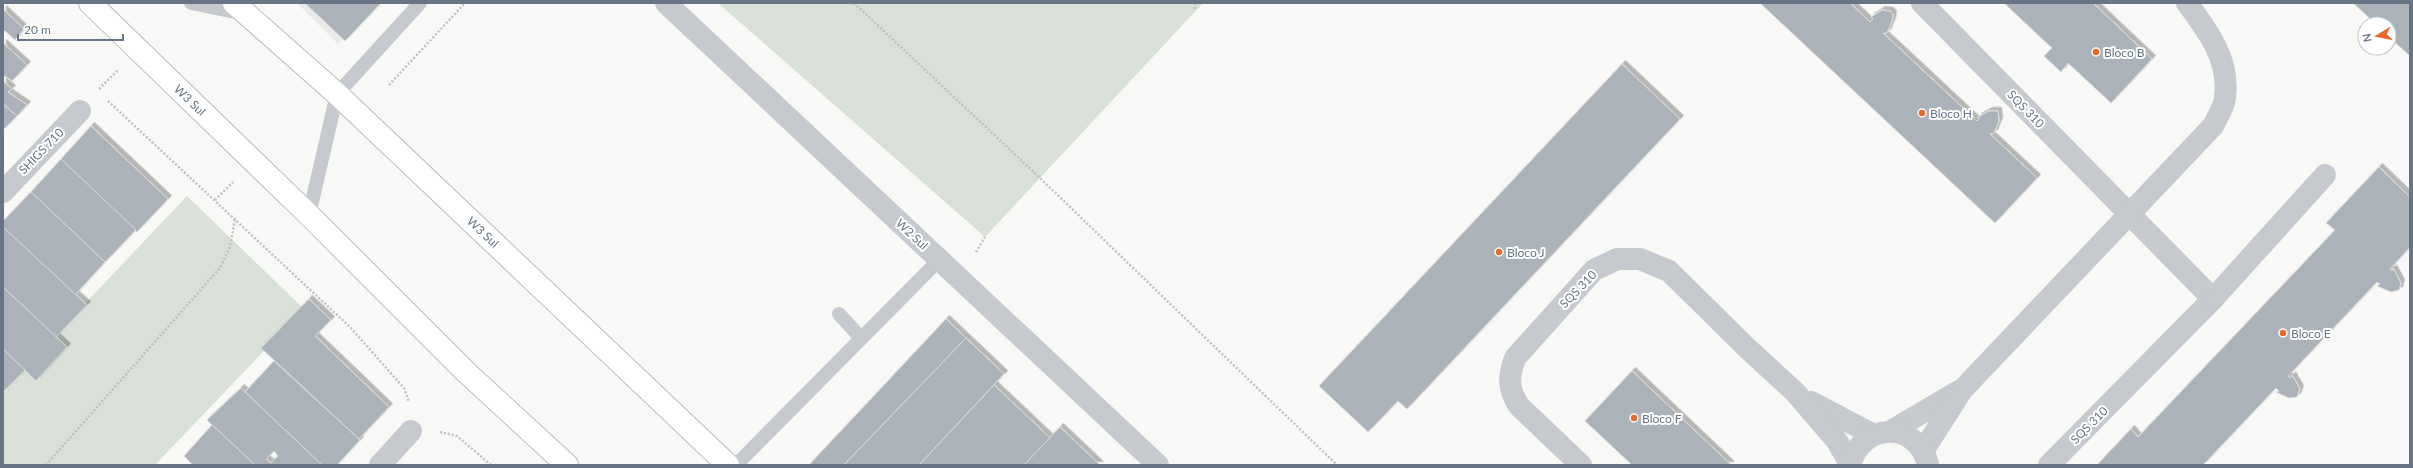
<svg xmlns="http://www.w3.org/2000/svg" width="2413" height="468" font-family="Lato,sans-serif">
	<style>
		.built { fill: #e9eae9 }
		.green { fill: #d9e0d7 }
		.building { fill: #acb2ba; stroke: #dadad8; fill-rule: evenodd; filter: url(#shadow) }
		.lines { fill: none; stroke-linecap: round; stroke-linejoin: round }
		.primary-casing { stroke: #b9bcc1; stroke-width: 24 }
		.path { stroke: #bec0c3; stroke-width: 2.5; stroke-dasharray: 2 2; stroke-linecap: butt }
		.service { stroke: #c6c9cd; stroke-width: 14 }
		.minor { stroke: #c6c9cd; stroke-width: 22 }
		.tertiary { stroke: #c6c9cd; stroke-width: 22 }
		.primary { stroke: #fff; stroke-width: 22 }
		.poi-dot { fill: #e56b2a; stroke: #fff; stroke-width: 1.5 }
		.labels { text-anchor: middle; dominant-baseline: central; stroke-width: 4; stroke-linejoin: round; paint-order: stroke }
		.poi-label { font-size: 12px; fill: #677587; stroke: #fff; text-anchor: start }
		.street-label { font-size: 12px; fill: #677587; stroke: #fff }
	</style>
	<defs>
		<filter id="shadow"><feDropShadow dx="3.5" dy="-3.5" stdDeviation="0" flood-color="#0004"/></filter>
	</defs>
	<rect width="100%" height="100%" fill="#f8f9f6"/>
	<!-- built -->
	<path class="built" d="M297,3h81l-40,41z"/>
	<!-- green -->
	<g class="green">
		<path d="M718,3h485l-218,234z"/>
		<path d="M187,196l117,113 -149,156h-152v-75z"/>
	</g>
	<!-- building -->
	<g class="building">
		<path d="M307,3h74l-36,38 -39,-37z"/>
		<path d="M1760,3h90l20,19 3,-3 -2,-2 11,-7 8,1 3,3 -1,7 -5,12h-4l94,88 2,-2 -1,-2 11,-6h9l1,10 -5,12 -4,1 47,44 -42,45z"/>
		<path d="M2004,3h89l59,56 -41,44 -43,-40 -7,9 -17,-16 8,-8z"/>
		<path d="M2353,3h57v53l-21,-19v-13h-13z"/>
		<path d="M3,9l21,20 -9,11 -12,-11z"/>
		<path d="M3,43l24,22 -15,16 -9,-6z"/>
		<path d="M1622,64l58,55 -273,290 -9,-8 -30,31 -49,-46z"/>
		<path d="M3,81l9,8 -4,3 19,13 -10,11 -14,-12z"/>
		<path d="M3,104l14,12 -13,13 -1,-1z"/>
		<path d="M91,126l77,73 -31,33 -76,-73z"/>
		<path d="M61,159l75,71 -31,32 -74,-70z"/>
		<path d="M2379,167l31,30v50l-20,22 2,2 1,-3 8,15 -2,7 -8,2 -14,-6 3,-2 -3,-2 -89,94 3,2 1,-3 8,14 -3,8 -8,1 -13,-6 3,-1 -3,-3 -73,77h-106l34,-36 7,8 197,-207 -9,-7z"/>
		<path d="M31,192l74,70 -30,33 -72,-68v-6z"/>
		<path d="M3,227l84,78 -31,32 -53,-50z"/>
		<path d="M3,287l64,60 -31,34 -33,-32z"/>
		<path d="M309,299l22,21 -16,16 74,71 -30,32 -98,-91z"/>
		<path d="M946,319l20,19 -122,127h-35z"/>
		<path d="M966,338l38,36 -85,91h-75z"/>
		<path d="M3,349l22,21 -22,22z"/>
		<path d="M274,361l86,79 -23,25h-15l-77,-73z"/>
		<path d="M1632,371l99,94h-99l-47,-44z"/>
		<path d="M994,385l56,53 -26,27h-105z"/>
		<path d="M241,388l4,4 77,73h-67l-43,-40 -5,-5zM274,451l4,5 -7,7 -5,-4z"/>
		<path d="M212,425l7,6 36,34h-62l-9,-9z"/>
		<path d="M1060,427l40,38h-76z"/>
	</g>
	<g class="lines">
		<!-- primary casing -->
		<g class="primary-casing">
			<g id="primary">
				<path d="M90,3l219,212 158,158 100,92"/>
				<path d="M234,3l103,91 391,371"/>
			</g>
		</g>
		<!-- path -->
		<g class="path">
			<path d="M854,3l186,175 297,287"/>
			<path d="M1195,3v8"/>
			<path d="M389,85l76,-82"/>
			<path d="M99,89l19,-19"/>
			<path d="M108,101l242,226 54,61 5,14"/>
			<path d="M215,200l18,-18"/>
			<path d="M976,252l9,-15"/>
			<path d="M440,432l17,4 34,29"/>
			<path d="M46,465l174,-197 10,-21 5,-28"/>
		</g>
		<!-- service -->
		<g class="service">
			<path d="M191,3l54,11"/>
			<path d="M309,215l28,-121 83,-91"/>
			<path d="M839,314l22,24"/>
			<path d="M736,465l203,-205"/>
		</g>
		<!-- minor -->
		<g class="minor">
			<path d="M1922,3l291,296 -164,166"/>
			<path d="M3,192l77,-81"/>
			<path d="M2213,299l112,-124"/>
			<path d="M1811,402l61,32"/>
			<path d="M1891,431l68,-40"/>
			<path d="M1923,451l39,-61 251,-264c4,-8 11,-19 12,-28 5,-38 -17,-67 -38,-95"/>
			<path d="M380,465l31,-34"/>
			<path d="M1581,465l-62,-59c-11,-17 -11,-29 -4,-48l79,-88 23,-11h23l29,12 78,77 48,44 42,49 13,23"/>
			<path d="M1850,465c12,-43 66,-45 78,-1"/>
		</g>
		<!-- tertiary -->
		<path class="tertiary" d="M666,3l492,462"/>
		<!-- primary -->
		<use href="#primary" class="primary"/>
	</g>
	<!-- markers -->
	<g class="poi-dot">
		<circle cx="2096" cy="52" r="4"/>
		<circle cx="1922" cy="113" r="4"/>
		<circle cx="1499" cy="252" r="4"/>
		<circle cx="2283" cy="333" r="4"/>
		<circle cx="1634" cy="418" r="4"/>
	</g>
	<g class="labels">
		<!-- poi labels -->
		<g class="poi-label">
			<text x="2104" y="52">Bloco B</text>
			<text x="1930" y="113">Bloco H</text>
			<text x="1507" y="252">Bloco J</text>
			<text x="2291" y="333">Bloco E</text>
			<text x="1642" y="418">Bloco F</text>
		</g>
		<!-- street labels -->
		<g class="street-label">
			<text transform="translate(190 100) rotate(44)">W3 Sul</text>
			<text transform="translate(2026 109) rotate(46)">SQS 310</text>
			<text transform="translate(41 151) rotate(-46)">SHIGS 710</text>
			<text transform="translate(483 232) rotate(43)">W3 Sul</text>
			<text transform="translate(912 234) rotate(43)">W2 Sul</text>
			<text transform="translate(1578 289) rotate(-46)">SQS 310</text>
			<text transform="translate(2089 425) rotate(-45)">SQS 310</text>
		</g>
	</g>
	<!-- border -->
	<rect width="2413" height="468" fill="none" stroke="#677587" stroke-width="8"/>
	<!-- north arrow -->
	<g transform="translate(2377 36) rotate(260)"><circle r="19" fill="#ffffff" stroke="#c2c8cf"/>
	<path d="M0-3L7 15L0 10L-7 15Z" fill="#e56b2a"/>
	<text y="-6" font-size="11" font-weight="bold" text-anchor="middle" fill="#677587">N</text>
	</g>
	<!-- scale -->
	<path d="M18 34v6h105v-6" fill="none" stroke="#677587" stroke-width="2"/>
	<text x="24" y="34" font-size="12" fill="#677587" stroke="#ffffff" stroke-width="3" paint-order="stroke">20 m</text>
</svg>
